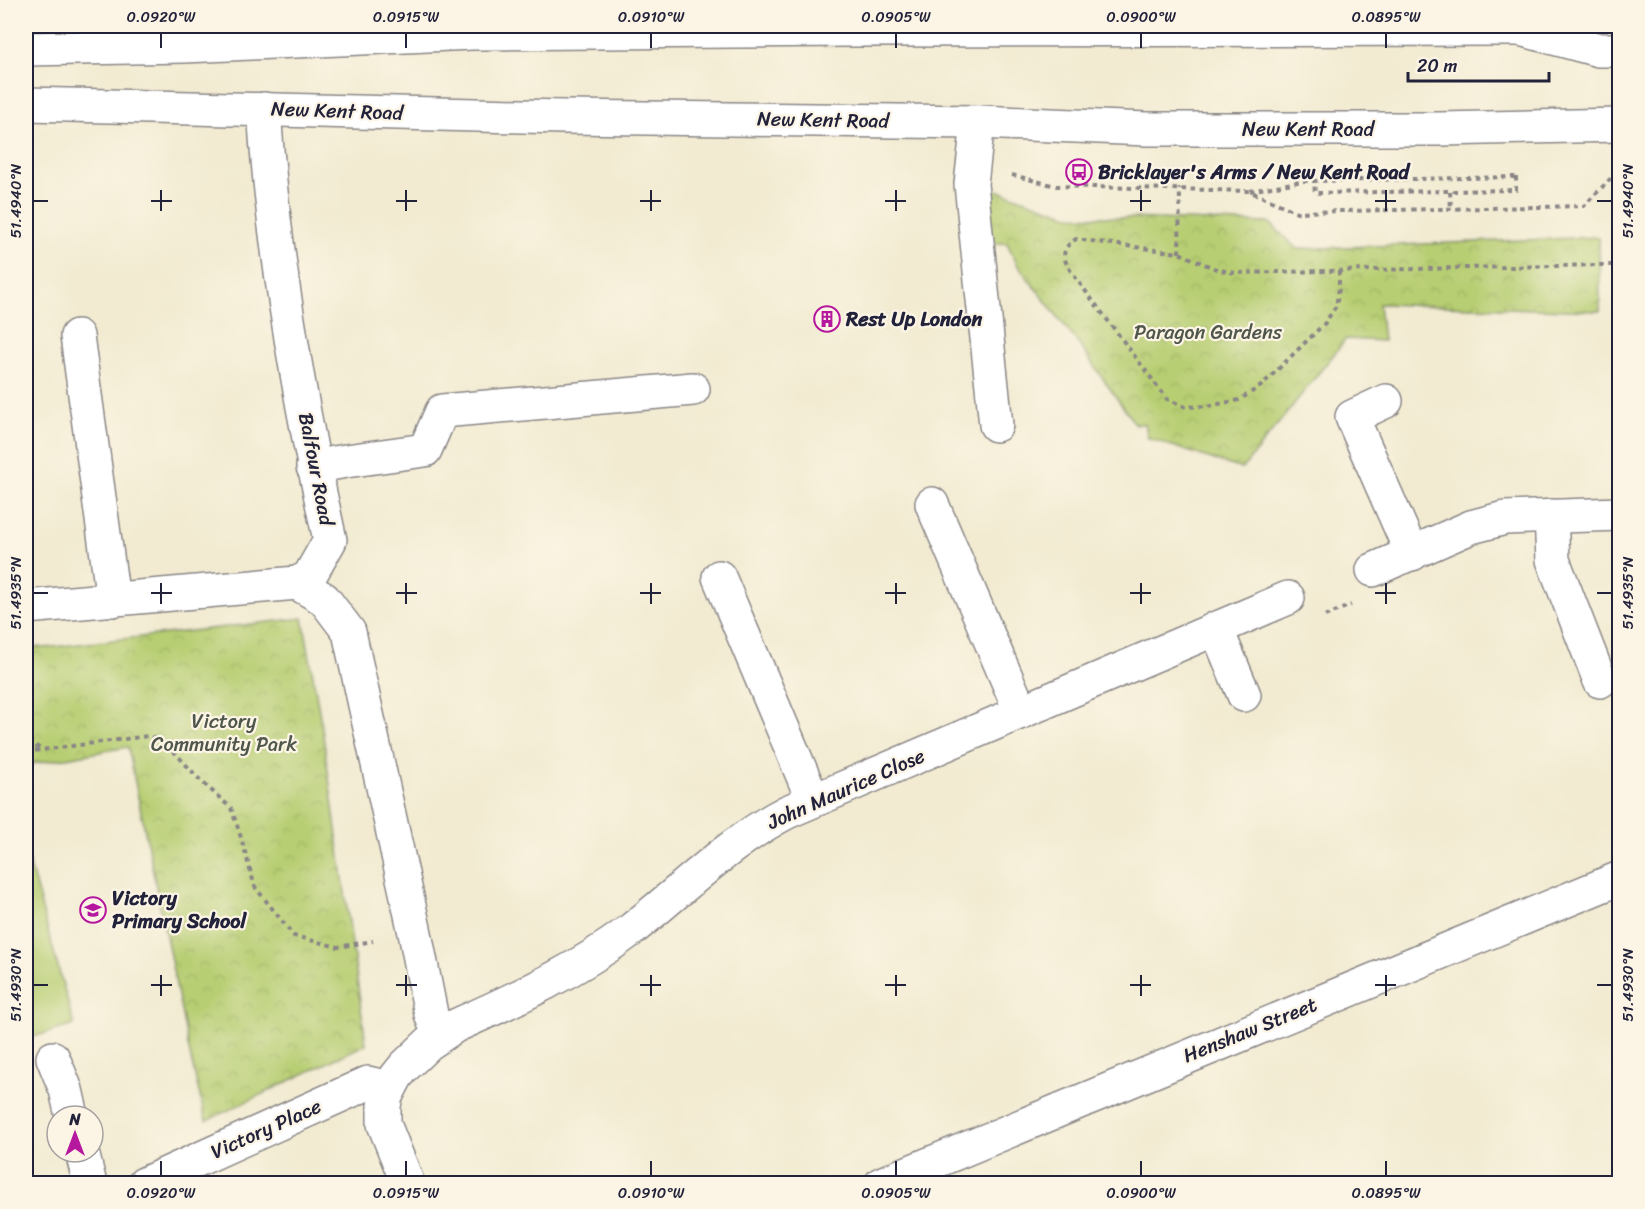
<svg xmlns="http://www.w3.org/2000/svg" width="1645" height="1209" font-family="Sriracha,sans-serif">
	<style>
		.park { fill: url(#park-crowns); stroke: #6c7856; stroke-width: 1.5 }
		.garden { fill: #b7ce72; stroke: #6c7856; stroke-width: 1.5 }
		.lines { fill: none; stroke-linecap: round; stroke-linejoin: round }
		.minor-casing { stroke: #8a8686; stroke-width: 36 }
		.highway-casing { stroke: #8a8686; stroke-width: 36 }
		.path { stroke: #8a8686; stroke-width: 4; stroke-dasharray: 4.5 4.5; stroke-linecap: butt }
		.minor { stroke: #fff; stroke-width: 33 }
		.highway { stroke: #fff; stroke-width: 33 }
		.ticks { fill: none; stroke: #22223b; stroke-width: 2 }
		.labels { text-anchor: middle; dominant-baseline: central; stroke-width: 4.5; stroke-linejoin: round; paint-order: stroke }
		.street-label { font-size: 20px; fill: #22223b; stroke: #fcf5e5 }
		.poi-label { font-size: 20px; font-weight: bold; fill: #22223b; stroke: #fcf5e5; text-anchor: start }
		.park-label { font-size: 20px; fill: #4f564c; stroke: #fcf5e5 }
		.neatline { fill: none; stroke: #22223b; stroke-width: 2 }
		.ticks-label { font-size: 15px; text-anchor: middle; fill: #22223b }
	</style>
	<defs>
		<pattern id="park-crowns" width="20" height="18" patternUnits="userSpaceOnUse" patternTransform="scale(1.5)"><rect width="20" height="18" fill="#b7ce72"/><path d="M2 6a3 3 0 1 1 6 0M12 15a3 3 0 1 1 6 0" fill="none" stroke="#9db164"/></pattern>
	</defs>
	<rect width="100%" height="100%" fill="#fcf5e5"/>
	<filter id="ink" filterUnits="userSpaceOnUse"><feTurbulence type="fractalNoise" baseFrequency=".0167" numOctaves="2"/><feDisplacementMap in="SourceGraphic" scale="12" xChannelSelector="R" yChannelSelector="G"/><feConvolveMatrix kernelMatrix="1 2 1 2 8 2 1 2 1" color-interpolation-filters="sRGB"/></filter>
	<filter id="wash" filterUnits="userSpaceOnUse"><feTurbulence type="fractalNoise" baseFrequency=".008" numOctaves="4" result="noise"/><feDisplacementMap in="SourceGraphic" scale="24" xChannelSelector="R" yChannelSelector="G"/><feGaussianBlur stdDeviation="1.35" result="paint"/><feColorMatrix in="noise" values="0 0 0 0 0 0 0 0 0 0 0 0 0 0 0 0 0 1.4 0 .05"/><feComposite in="paint" operator="in"/></filter>
	<g filter="url(#wash)">
		<rect width="100%" height="100%" fill="#f2ebd2"/>
		<!-- park -->
		<g class="park">
			<path d="M988,187l84,29 198,7 27,26 302,-12 1,74 -221,-7 4,37 -37,-2 -104,130 -94,-31 -3,-14h-10l-58,-82 -60,-78 -10,-21 -19,1z"/>
			<path d="M303,618l19,110 44,316 -160,77 -16,-66 -62,-308 -102,18v-119l19,2z"/>
		</g>
		<!-- garden -->
		<path class="garden" d="M26,851l48,174 -48,14z"/>
	</g>
	<g filter="url(#ink)">
		<g class="lines">
			<!-- minor casing -->
			<g class="minor-casing">
				<g id="minor">
					<path d="M978,122l-7,62 25,241"/>
					<path d="M77,336l36,264"/>
					<path d="M1386,401l-34,16 60,137"/>
					<path d="M313,467l33,-6 79,-11 17,-39 251,-22"/>
					<path d="M932,504l89,208"/>
					<path d="M1551,516l2,44 47,121"/>
					<path d="M1373,570l98,-43 34,-9 115,-4"/>
					<path d="M719,577l94,223"/>
					<path d="M297,583l27,16 25,33 66,301 16,81 3,8 8,12"/>
					<path d="M26,607l271,-24 12,-6 21,-37c-31,-141 -57,-287 -66,-431"/>
					<path d="M1216,628l28,67"/>
					<path d="M53,1058l13,32 6,26"/>
					<path d="M82,1152l8,32"/>
					<path d="M144,1184l224,-101 22,5"/>
					<path d="M408,1184l-24,-60v-18l2,-10 10,-19 8,-10 24,-23 27,-18c61,-27 123,-56 176,-96 51,-40 98,-88 156,-118l501,-214"/>
					<path d="M881,1184l739,-306"/>
				</g>
			</g>
			<!-- highway casing -->
			<g class="highway-casing">
				<g id="highway">
					<path d="M1520,29l79,21h21"/>
					<path d="M26,49l159,-3 287,-13 382,-3 666,-1 8,-3"/>
					<path d="M26,104l537,13 415,5 169,7h293l180,-4"/>
				</g>
			</g>
			<!-- path -->
			<g class="path">
				<path d="M1012,175l44,11 193,5 48,21 287,-6 32,-33 4,-1"/>
				<path d="M1516,177v13l-201,3 -1,-12z"/>
				<path d="M1250,191l53,-10h11"/>
				<path d="M1450,192l1,17"/>
				<path d="M1179,253l1,-65"/>
				<path d="M1339,271v18l-3,17 -11,17 -64,63 -22,14 -31,6 -22,1 -19,-8 -95,-126c-10,-15 -12,-24 4,-34l103,14 37,16 19,4 365,-8h20"/>
				<path d="M1325,616l26,-11"/>
				<path d="M26,731l5,11 9,7"/>
				<path d="M26,752l122,-16 18,7 35,38 30,27 8,23 16,56 39,49 44,11 35,-6"/>
			</g>
			<!-- minor -->
			<use href="#minor" class="minor"/>
			<!-- highway -->
			<use href="#highway" class="highway"/>
		</g>
	</g>
	<!-- ticks -->
	<path class="ticks" d="M161,33v15M406,33v15M651,33v15M896,33v15M1141,33v15M1386,33v15M161,190v21M406,190v21M651,190v21M896,190v21M1141,190v21M1386,190v21M33,201h15M151,201h21M396,201h21M640,201h21M885,201h21M1130,201h21M1375,201h21M1597,201h15M161,583v21M406,583v21M651,583v21M896,583v21M1141,583v21M1386,583v21M33,593h15M151,593h21M396,593h21M640,593h21M885,593h21M1130,593h21M1375,593h21M1597,593h15M161,975v21M406,975v21M651,975v21M896,975v21M1141,975v21M1386,975v21M33,985h15M151,985h21M396,985h21M640,985h21M885,985h21M1130,985h21M1375,985h21M1597,985h15M161,1161v15M406,1161v15M651,1161v15M896,1161v15M1141,1161v15M1386,1161v15"/>
	<!-- icons -->
	<defs>
		<g id="bus-ring" transform="scale(1.35)"><circle r="9.5" fill="#fcf5e5" stroke="#b5179e" stroke-width="1.5"/><path d="M-5-6H5V4H4V6H2V4H-2V6H-4V4H-5ZM-3.5-4V0h7V-4ZM-3.5 1.2v1.5H-2V1.2ZM2 1.2v1.5H3.5V1.2Z" fill="#b5179e"/></g>
		<g id="building-ring" transform="scale(1.35)"><circle r="9.5" fill="#fcf5e5" stroke="#b5179e" stroke-width="1.5"/><path d="M-4-6H4V6H1V3H-1V6H-4ZM-2.5-4.3h1.7v1.8h-1.7ZM.8-4.3h1.7v1.8H.8ZM-2.5-1h1.7V.8h-1.7ZM.8-1h1.7V.8H.8Z" fill="#b5179e"/></g>
		<g id="school-ring" transform="scale(1.35)"><circle r="9.5" fill="#fcf5e5" stroke="#b5179e" stroke-width="1.5"/><path d="M0-5L7-2L0 1L-7-2ZM-4 1L0 2.5L4 1V4Q0 6-4 4Z" fill="#b5179e"/></g>
	</defs>
	<g fill-rule="evenodd">
		<use href="#bus-ring" x="1079" y="172"/>
		<use href="#building-ring" x="827" y="319"/>
		<use href="#school-ring" x="93" y="910"/>
	</g>
	<g class="labels">
		<!-- street labels -->
		<g class="street-label">
			<text transform="translate(337 111) rotate(2)">New Kent Road</text>
			<text transform="translate(823 120) rotate(1)">New Kent Road</text>
			<text x="1308" y="129">New Kent Road</text>
			<text transform="translate(316 469) rotate(79)">Balfour Road</text>
			<text transform="translate(846 789) rotate(-24)">John Maurice Close</text>
			<text transform="translate(1250 1030) rotate(-22)">Henshaw Street</text>
			<text transform="translate(266 1129) rotate(-24)">Victory Place</text>
		</g>
		<!-- poi labels -->
		<g class="poi-label">
			<text x="1098" y="172">Bricklayer's Arms / New Kent Road</text>
			<text x="846" y="319">Rest Up London</text>
			<text x="112" y="898">Victory<tspan x="112" dy="23">Primary School</tspan></text>
		</g>
		<!-- park labels -->
		<g class="park-label">
			<text x="1208" y="332">Paragon Gardens</text>
			<text x="224" y="721">Victory<tspan x="224" dy="23">Community Park</tspan></text>
		</g>
	</g>
	<!-- margin -->
	<rect width="1645" height="1209" fill="none" stroke="#fcf5e5" stroke-width="66"/>
	<!-- north arrow -->
	<g transform="translate(75 1134)"><circle r="28" fill="#fcf5e5" stroke="#a5a1a1" stroke-width="1.5"/>
	<path d="M0-4.5L10 22L0 15L-10 22Z" fill="#b5179e"/>
	<text y="-9" font-size="16" font-weight="bold" text-anchor="middle" fill="#22223b">N</text>
	</g>
	<!-- scale -->
	<path d="M1408 72v9h141v-9" fill="none" stroke="#22223b" stroke-width="3"/>
	<text x="1417" y="72" font-size="18" fill="#22223b" stroke="#fcf5e5" stroke-width="4.5" paint-order="stroke">20 m</text>
	<rect x="33" y="33" width="1579" height="1143" class="neatline"/>
	<g class="ticks-label">
		<text x="161" y="22">0.0920°W</text>
		<text x="406" y="22">0.0915°W</text>
		<text x="651" y="22">0.0910°W</text>
		<text x="896" y="22">0.0905°W</text>
		<text x="1141" y="22">0.0900°W</text>
		<text x="1386" y="22">0.0895°W</text>
		<text transform="translate(16 201) rotate(-90)" y="5">51.4940°N</text>
		<text transform="translate(1628 201) rotate(-90)" y="5">51.4940°N</text>
		<text transform="translate(16 593) rotate(-90)" y="5">51.4935°N</text>
		<text transform="translate(1628 593) rotate(-90)" y="5">51.4935°N</text>
		<text transform="translate(16 985) rotate(-90)" y="5">51.4930°N</text>
		<text transform="translate(1628 985) rotate(-90)" y="5">51.4930°N</text>
		<text x="161" y="1198">0.0920°W</text>
		<text x="406" y="1198">0.0915°W</text>
		<text x="651" y="1198">0.0910°W</text>
		<text x="896" y="1198">0.0905°W</text>
		<text x="1141" y="1198">0.0900°W</text>
		<text x="1386" y="1198">0.0895°W</text>
	</g>
</svg>
